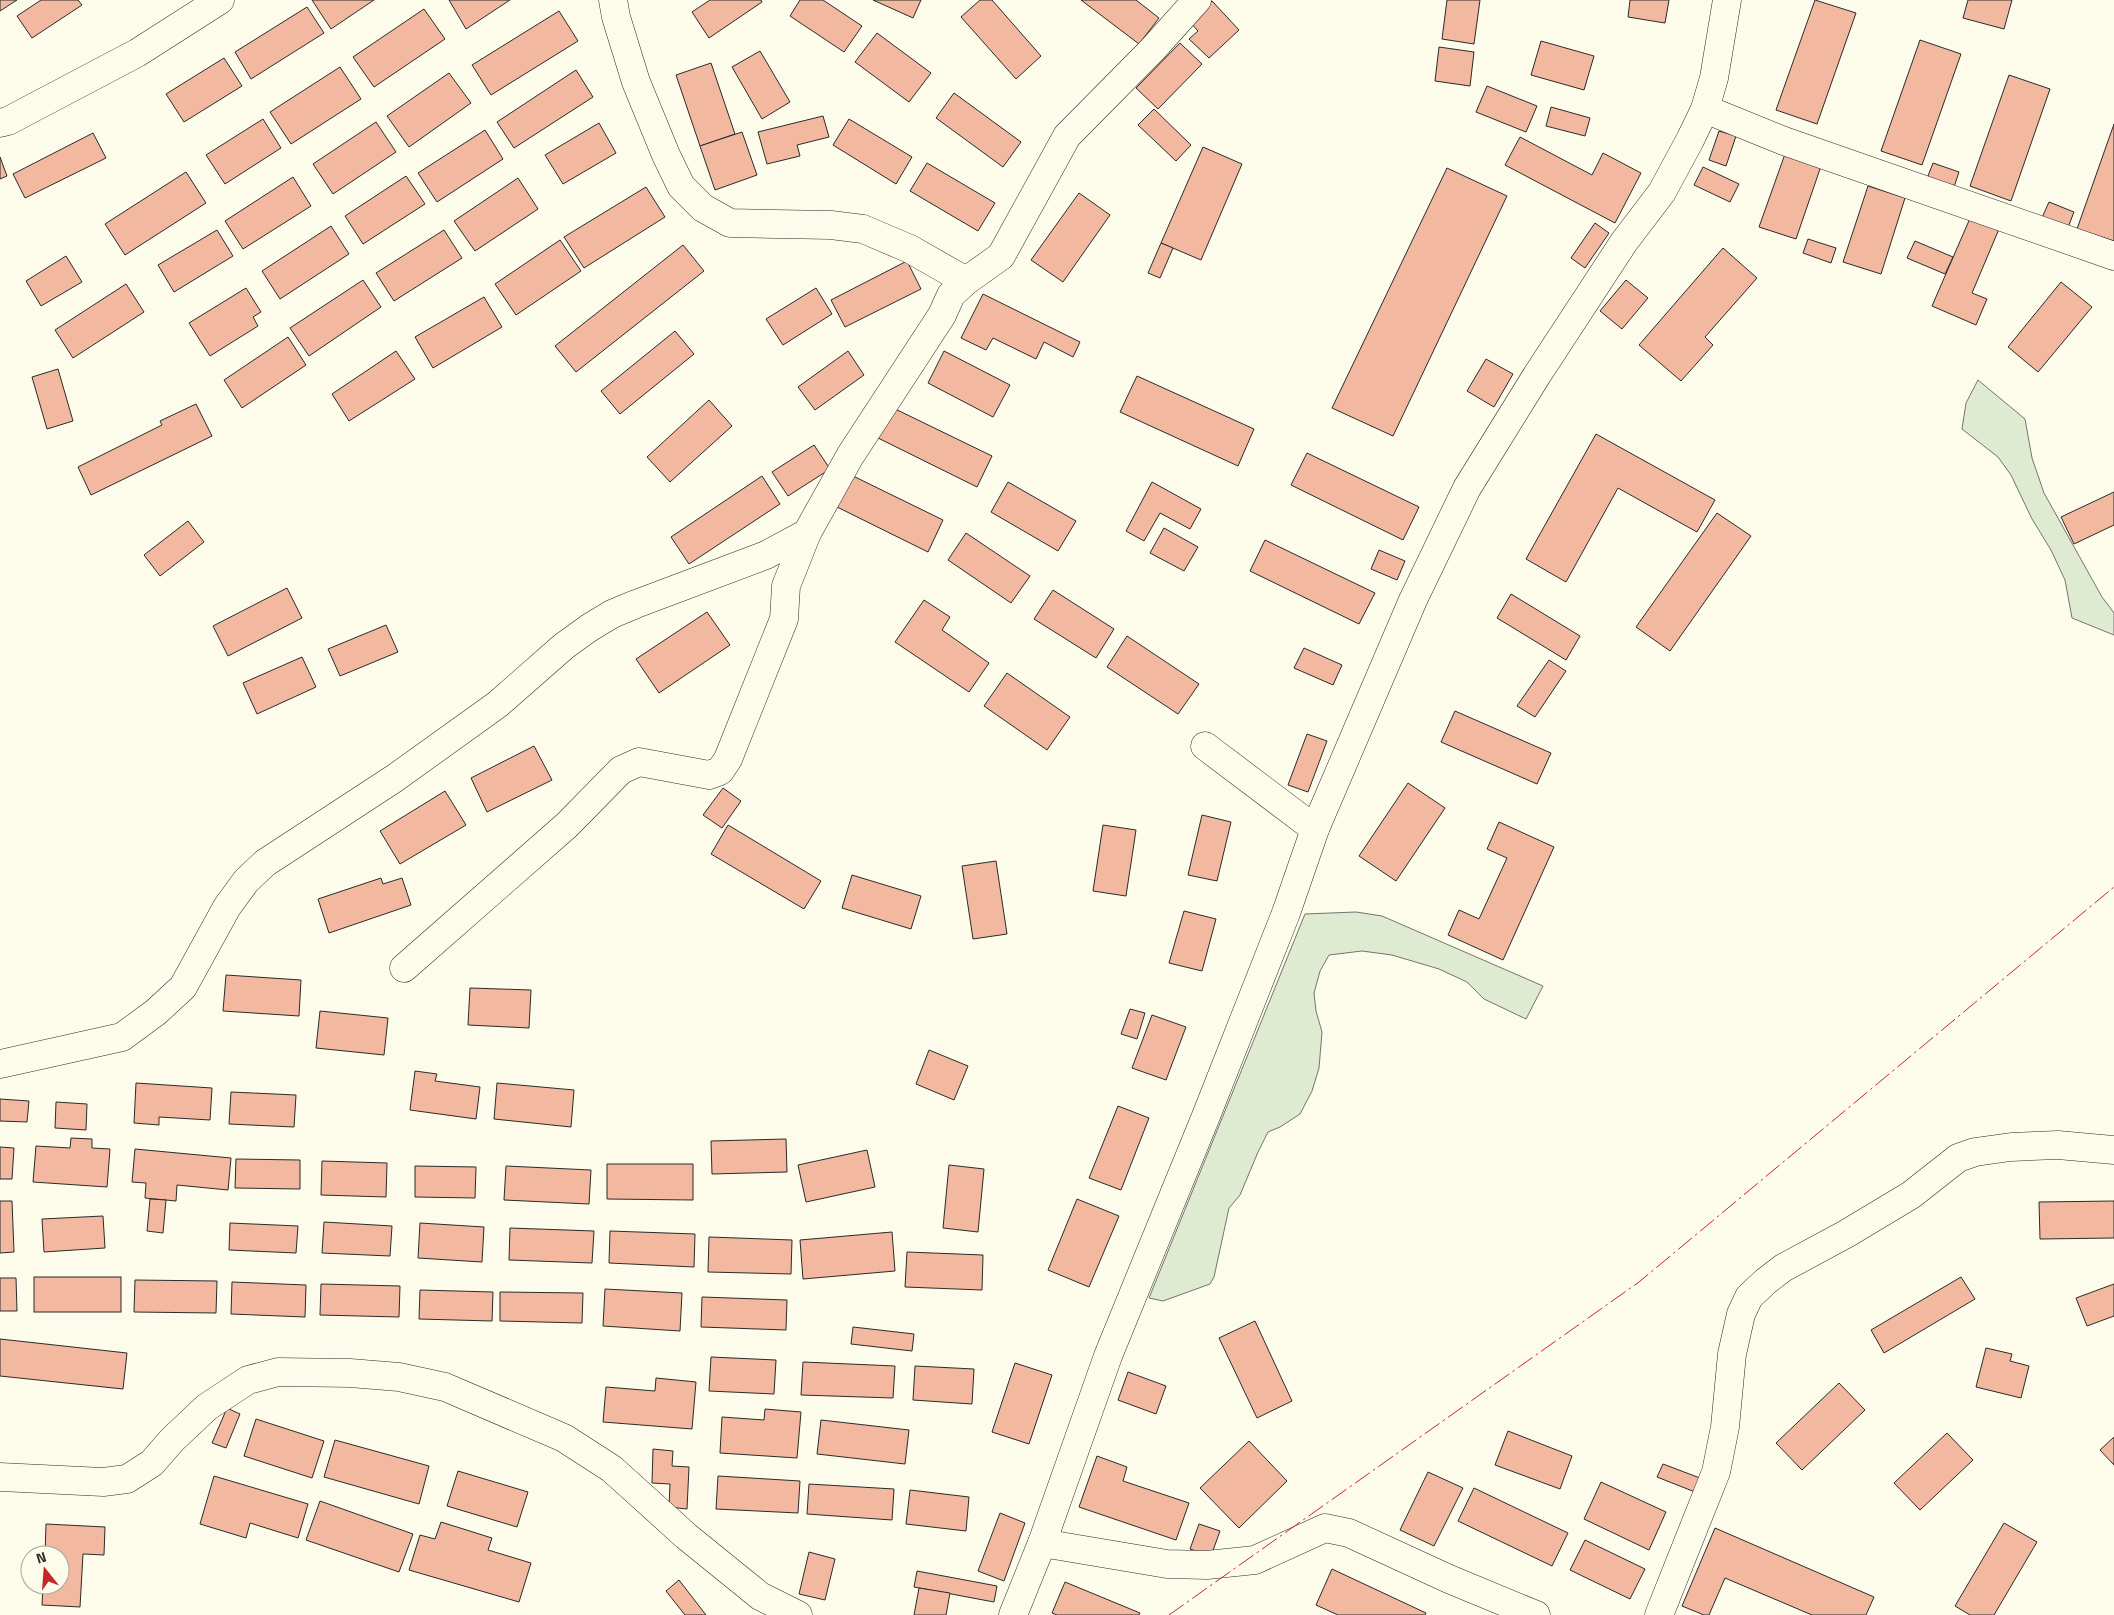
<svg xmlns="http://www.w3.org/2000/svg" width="2114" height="1615" font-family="'Titillium Web',sans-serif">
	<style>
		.green { fill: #deebd1; stroke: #74746e }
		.building { fill: #f2b8a0; stroke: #2b2b2b }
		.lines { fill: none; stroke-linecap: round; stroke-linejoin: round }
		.minor-casing { stroke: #2b2b2b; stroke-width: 29 }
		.minor { stroke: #fdfbea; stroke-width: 28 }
		.power { stroke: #c62828; stroke-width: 1; stroke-dasharray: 18 4 2.5 4; stroke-linecap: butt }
	</style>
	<rect width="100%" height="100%" fill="#fdfbea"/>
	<!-- green -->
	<g class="green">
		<path d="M1978,380l47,39 7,39 12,35 58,104 12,16v22l-42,-17 -7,-38 -14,-30 -19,-31 -21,-44 -13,-18 -36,-28 4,-26z"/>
		<path d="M1356,912l26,4 161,70 -17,33 -42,-20 -17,-17 -28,-13 -47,-14 -30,-4 -33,4 -9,16 -6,22 2,18 6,21 -3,36 -7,23 -12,23 -20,13 -12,5 -10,20 -18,43 -11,13 -15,69 -4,7 -47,17 -14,-3 156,-384z"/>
	</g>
	<!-- building -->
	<g class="building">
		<path d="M0,0h17l-17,11z"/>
		<path d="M41,0h37l4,5 -50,33 -15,-22z"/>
		<path d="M312,0h62l-43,29z"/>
		<path d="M449,0h61l-44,29z"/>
		<path d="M710,0h51l1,2 -53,36 -17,-26z"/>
		<path d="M800,0h23l39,26 -18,26 -54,-36z"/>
		<path d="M873,0h48l-8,18z"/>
		<path d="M980,0h12l49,56 -25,23 -55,-62z"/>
		<path d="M1081,0h55l23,18 -20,26z"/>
		<path d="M1447,0h33l-6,44 -32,-5z"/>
		<path d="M1630,0h39l-4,23 -37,-6z"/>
		<path d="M1815,0l41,13 -39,111 -41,-14z"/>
		<path d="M1968,0h44l-8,29 -41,-11z"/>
		<path d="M1212,1l27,29 -30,28 -20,-19 9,-8 -8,-9z"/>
		<path d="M307,7l17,26 -73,46 -16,-27z"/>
		<path d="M424,9l21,30 -71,48 -21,-30z"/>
		<path d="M559,11l19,30 -87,54 -19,-30z"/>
		<path d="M877,33l54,40 -22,29 -54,-40z"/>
		<path d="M1920,40l41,14 -39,111 -41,-14z"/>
		<path d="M1541,41l53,15 -10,34 -53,-15z"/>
		<path d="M1180,43l22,21 -44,45 -22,-21z"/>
		<path d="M1439,47l35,5 -4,34 -35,-5z"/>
		<path d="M760,51l30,51 -28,17 -30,-52z"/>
		<path d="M224,58l18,28 -58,36 -18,-28z"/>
		<path d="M711,63l24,71 -35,12 -24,-71z"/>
		<path d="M340,67l21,32 -70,45 -21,-32z"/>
		<path d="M576,70l17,27 -79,51 -17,-26z"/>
		<path d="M449,73l22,30 -62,44 -22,-31z"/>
		<path d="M2009,75l41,14 -39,112 -41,-15z"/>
		<path d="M1487,86l50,20 -11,26 -50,-20z"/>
		<path d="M954,93l67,49 -18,25 -67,-49z"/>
		<path d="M1551,107l39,11 -5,18 -39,-10z"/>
		<path d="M1154,109l37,36 -15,16 -38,-36z"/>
		<path d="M823,116l6,21 -32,8 3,11 -33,8 -9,-32z"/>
		<path d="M263,119l18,29 -56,36 -19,-29z"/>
		<path d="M849,119l63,38 -16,27 -63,-39z"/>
		<path d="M376,122l20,30 -63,42 -20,-30z"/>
		<path d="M599,123l17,30 -53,31 -18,-29z"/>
		<path d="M2114,124v117l-37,-12z"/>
		<path d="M485,130l18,29 -66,43 -19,-29z"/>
		<path d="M1719,131l17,5 -10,30 -17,-6z"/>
		<path d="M742,132l15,43 -42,15 -15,-44z"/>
		<path d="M93,133l13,25 -81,40 -12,-24z"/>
		<path d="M1520,137l72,38 11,-22 38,20 -26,50 -110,-58z"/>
		<path d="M1203,147l39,17 -41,96 -40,-17z"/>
		<path d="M1785,154l36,12 -25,73 -37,-12z"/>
		<path d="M0,157l7,19 -7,3z"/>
		<path d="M927,163l68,40 -17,28 -68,-40z"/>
		<path d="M1933,163l26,9 -6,18 -27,-9z"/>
		<path d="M1703,167l36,17 -9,18 -36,-17z"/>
		<path d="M1447,168l60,28 -114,240 -61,-28z"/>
		<path d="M186,172l20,31 -81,52 -20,-31z"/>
		<path d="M406,176l19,28 -62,40 -18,-28z"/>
		<path d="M293,177l18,29 -68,43 -18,-28z"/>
		<path d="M518,178l20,31 -63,42 -21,-30z"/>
		<path d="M1868,186l37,12 -24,76 -38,-12z"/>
		<path d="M646,187l19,30 -81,51 -20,-31z"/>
		<path d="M1079,193l31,22 -47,67 -32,-22z"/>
		<path d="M2049,202l25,10 -7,18 -26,-10z"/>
		<path d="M1971,216l28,13 -27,64 15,6 -11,26 -44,-19z"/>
		<path d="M1595,223l14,10 -24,35 -14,-10z"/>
		<path d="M331,226l18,28 -69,45 -18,-28z"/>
		<path d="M217,230l16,26 -59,36 -16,-27z"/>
		<path d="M444,230l18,28 -68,43 -18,-28z"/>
		<path d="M1808,239l28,9 -5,15 -28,-10z"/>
		<path d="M560,240l21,31 -65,44 -21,-31z"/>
		<path d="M1915,241l38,16 -8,17 -38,-16z"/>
		<path d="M1161,243l12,5 -13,30 -12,-5z"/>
		<path d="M683,245l21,26 -128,101 -21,-26z"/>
		<path d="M1723,248l34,30 -52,59 8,8 -32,36 -42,-36z"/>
		<path d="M66,256l16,26 -41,24 -15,-25z"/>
		<path d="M907,261l14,28 -76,38 -14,-27z"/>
		<path d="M363,280l18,27 -72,49 -19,-28z"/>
		<path d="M1626,280l22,18 -26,31 -22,-18z"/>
		<path d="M2061,282l31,25 -54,65 -30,-25z"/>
		<path d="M126,284l18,28 -71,46 -18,-28z"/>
		<path d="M246,288l15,24 -8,5 5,9 -48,30 -21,-33z"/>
		<path d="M816,288l16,26 -49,31 -17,-26z"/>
		<path d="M983,294l97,48 -7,15 -29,-15 -8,17 -43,-21 -7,12 -25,-12z"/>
		<path d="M484,297l18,30 -69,41 -18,-31z"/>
		<path d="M675,331l19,23 -74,60 -19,-23z"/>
		<path d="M288,337l18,28 -64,43 -18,-28z"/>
		<path d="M396,351l19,28 -66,42 -17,-27z"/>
		<path d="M848,351l16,24 -49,35 -17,-23z"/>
		<path d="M944,351l66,34 -17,32 -65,-34z"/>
		<path d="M1486,359l27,15 -19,33 -27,-16z"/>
		<path d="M58,369l15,52 -26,8 -15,-52z"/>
		<path d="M1137,376l117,53 -16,37 -118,-54z"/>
		<path d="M709,400l23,26 -62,56 -23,-25z"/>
		<path d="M196,404l16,32 -121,59 -13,-28 84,-42 -2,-4z"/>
		<path d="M889,406l103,50 -15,31 -103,-51z"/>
		<path d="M1596,434l119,66 -18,32 -79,-44 -52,94 -40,-23z"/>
		<path d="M814,445l16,24 -42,27 -16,-24z"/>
		<path d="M1307,453l112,54 -16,33 -112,-55z"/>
		<path d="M851,475l92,45 -15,32 -93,-46z"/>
		<path d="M762,476l18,28 -91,60 -18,-27z"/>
		<path d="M1008,482l68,39 -18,30 -67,-39z"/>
		<path d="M1152,482l49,27 -11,20 -30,-16 -16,28 -18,-10z"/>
		<path d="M2114,492v33l-40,19 -13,-27z"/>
		<path d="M1717,513l34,23 -81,115 -34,-24z"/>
		<path d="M188,521l16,21 -44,34 -16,-21z"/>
		<path d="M1164,528l34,19 -14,24 -34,-18z"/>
		<path d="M966,533l64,43 -19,27 -63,-43z"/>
		<path d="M1265,540l110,53 -16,31 -109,-53z"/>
		<path d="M1379,550l26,11 -8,19 -26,-11z"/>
		<path d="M287,588l15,30 -74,38 -15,-30z"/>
		<path d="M1053,590l61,39 -18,29 -62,-39z"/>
		<path d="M1511,594l69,42 -14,24 -69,-42z"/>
		<path d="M924,600l26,17 -8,13 47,33 -20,29 -74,-50z"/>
		<path d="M707,612l23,33 -71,48 -23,-34z"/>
		<path d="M386,625l12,27 -58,24 -12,-27z"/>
		<path d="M1127,636l72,48 -21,30 -71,-47z"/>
		<path d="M1304,648l38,17 -9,20 -39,-17z"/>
		<path d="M302,657l14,30 -59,27 -14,-31z"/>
		<path d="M1549,660l17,11 -31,46 -18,-11z"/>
		<path d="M1007,673l63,44 -23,33 -63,-44z"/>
		<path d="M1455,711l96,42 -14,31 -96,-42z"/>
		<path d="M1307,734l20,7 -19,51 -20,-7z"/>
		<path d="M534,746l18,34 -65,32 -16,-34z"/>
		<path d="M1408,783l37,25 -49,73 -37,-25z"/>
		<path d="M723,788l18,13 -19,27 -19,-13z"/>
		<path d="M445,791l21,34 -66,39 -20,-33z"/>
		<path d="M1202,815l29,7 -14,59 -29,-6z"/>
		<path d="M1499,822l55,25 -51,113 -55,-25 11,-25 20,9 28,-61 -20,-9z"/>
		<path d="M728,825l93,56 -17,28 -93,-55z"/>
		<path d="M1103,825l33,5 -10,66 -33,-5z"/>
		<path d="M996,861l11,73 -34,5 -11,-73z"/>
		<path d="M852,875l69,21 -10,33 -69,-21z"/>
		<path d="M381,878l2,6 19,-6 9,27 -82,28 -11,-34z"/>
		<path d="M1184,911l32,8 -14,52 -33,-8z"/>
		<path d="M226,975l75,5 -2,36 -76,-5z"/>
		<path d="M470,988l61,2 -2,38 -61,-3z"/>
		<path d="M1130,1009l15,4 -8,26 -16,-5z"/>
		<path d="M320,1011l68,7 -4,37 -68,-7z"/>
		<path d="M1152,1015l34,12 -20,53 -34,-12z"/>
		<path d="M929,1050l39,16 -14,34 -38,-16z"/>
		<path d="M415,1071l22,3 -2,7 45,6 -4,32 -66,-9z"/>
		<path d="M136,1083l76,5 -2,32 -51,-3v8l-25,-2z"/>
		<path d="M497,1083l77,7 -3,37 -77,-8z"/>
		<path d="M231,1092l65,3 -2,32 -65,-3z"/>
		<path d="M0,1099l29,2 -2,21 -27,-1z"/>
		<path d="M56,1102l31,2 -1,26 -31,-2z"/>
		<path d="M1118,1106l31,12 -28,72 -32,-12z"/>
		<path d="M71,1138l21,1v9l18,1 -3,38 -74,-5 3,-36 34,2z"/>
		<path d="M786,1139l1,33 -75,2 -1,-33z"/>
		<path d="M0,1147l14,1 -2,31h-12z"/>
		<path d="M135,1149l96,9 -3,32 -51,-5 -1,16 -31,-3 1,-15 -14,-1z"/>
		<path d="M867,1150l8,37 -69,15 -8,-37z"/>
		<path d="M236,1159l64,1v29l-65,-1z"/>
		<path d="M322,1161l65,2 -1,34 -65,-2z"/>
		<path d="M607,1164h86v36l-86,-1z"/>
		<path d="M949,1165l35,4 -6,63 -35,-4z"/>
		<path d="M415,1166l61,1 -1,31 -60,-1z"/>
		<path d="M506,1166l85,4 -2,34 -85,-4z"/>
		<path d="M150,1199l16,1 -3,33 -16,-2z"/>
		<path d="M1077,1199l42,17 -30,71 -41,-17z"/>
		<path d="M0,1201h12l2,51 -14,1z"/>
		<path d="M2114,1201v37l-74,1 -1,-37z"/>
		<path d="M103,1216l2,32 -61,4 -2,-33z"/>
		<path d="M324,1222l68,4 -2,30 -68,-3z"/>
		<path d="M230,1223l68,3 -2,27 -67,-3z"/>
		<path d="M420,1223l64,4 -2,35 -64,-4z"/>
		<path d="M510,1228l84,3 -2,32 -83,-3z"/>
		<path d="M610,1231l85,3 -1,33 -85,-4z"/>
		<path d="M892,1232l3,39 -92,8 -3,-39z"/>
		<path d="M709,1237l83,3 -1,34 -83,-2z"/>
		<path d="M907,1252l76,3 -1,35 -77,-3z"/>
		<rect x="34" y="1277" width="87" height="35"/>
		<path d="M1961,1277l14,22 -91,54 -13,-23z"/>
		<path d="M0,1278h16l1,33h-17z"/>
		<path d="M135,1280l82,1 -1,32 -82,-1z"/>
		<path d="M232,1282l74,3 -1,32 -74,-3z"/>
		<path d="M321,1284l79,2 -1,31 -79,-2z"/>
		<path d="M2114,1284v32l-27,10 -11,-28z"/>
		<path d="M605,1289l77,4 -2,38 -77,-5z"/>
		<path d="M420,1290l73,2 -1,29 -73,-2z"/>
		<path d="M500,1292l83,1 -1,30 -82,-2z"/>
		<path d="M702,1297l85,3 -1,30 -85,-3z"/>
		<path d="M1255,1321l37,80 -35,17 -38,-80z"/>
		<path d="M853,1327l61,7 -2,17 -61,-7z"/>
		<path d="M0,1339l127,14 -4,36 -123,-13z"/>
		<path d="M1986,1348l26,6 -2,7 19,5 -8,32 -45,-11z"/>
		<path d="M711,1357l65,3 -2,34 -65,-3z"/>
		<path d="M803,1362l92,4 -2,32 -92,-3z"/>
		<path d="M1015,1363l37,12 -23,69 -37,-12z"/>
		<path d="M915,1366l59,3 -2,35 -59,-4z"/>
		<path d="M1128,1372l38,14 -10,28 -38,-14z"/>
		<path d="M656,1378l40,4 -4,47 -89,-7 3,-35 49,4z"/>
		<path d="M1839,1383l26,27 -63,60 -26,-27z"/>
		<path d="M227,1408l13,6 -14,34 -14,-5z"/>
		<path d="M765,1409l36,3 -4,46 -77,-5 2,-36 42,3z"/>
		<path d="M256,1419l68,22 -12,37 -68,-22z"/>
		<path d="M821,1420l88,10 -4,34 -88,-10z"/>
		<path d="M1508,1431l64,25 -12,33 -65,-24z"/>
		<path d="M1947,1433l26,27 -53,50 -26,-27z"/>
		<path d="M2114,1437v28l-14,-15z"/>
		<path d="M335,1440l94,26 -10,38 -95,-27z"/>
		<path d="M1249,1441l38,40 -48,47 -39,-40z"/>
		<path d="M653,1449l20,2 -1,15 17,1 -2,42 -18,-2 1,-23 -18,-1z"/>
		<path d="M1097,1456l30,11 -4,14 66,22 -13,37 -97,-33z"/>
		<path d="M1663,1464l37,14 -5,14 -38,-15z"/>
		<path d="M458,1471l70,21 -11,35 -70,-21z"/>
		<path d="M1428,1472l35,16 -29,58 -34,-16z"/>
		<path d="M214,1476l94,28 -10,34 -48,-15 -4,15 -46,-14z"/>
		<path d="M718,1476l82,5 -2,32 -82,-4z"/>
		<path d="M1601,1482l65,30 -17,38 -65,-31z"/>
		<path d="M809,1484l85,5 -2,31 -85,-6z"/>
		<path d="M1474,1488l94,45 -16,33 -94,-45z"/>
		<path d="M910,1490l59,7 -3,34 -60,-7z"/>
		<path d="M320,1501l93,33 -14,38 -93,-32z"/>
		<path d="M1000,1513l25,10 -21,58 -26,-10z"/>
		<path d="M441,1522l51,16 -4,12 43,13 -12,39 -110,-32 11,-35 15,4z"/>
		<path d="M2004,1523l33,19 -43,73h-24l-15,-9z"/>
		<path d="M46,1524l59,3 -1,28 -21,-1 -3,53 -38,-2 1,-20h17v-30h-15z"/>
		<path d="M1199,1524l21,7 -9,25 -21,-7z"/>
		<path d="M1715,1528l159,69 -8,18h-54l-87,-37 -16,37h-5l-22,-9z"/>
		<path d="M1585,1540l60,29 -15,30 -60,-29z"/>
		<path d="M809,1552l26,7 -10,41 -26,-6z"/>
		<path d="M1332,1569l94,44 -1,2h-87l-22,-10z"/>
		<path d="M917,1571l80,15 -3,16 -80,-15z"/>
		<path d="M679,1580l27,35h-21l-19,-24z"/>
		<path d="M1065,1582l75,31 -1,2h-82l-5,-2z"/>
		<path d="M919,1588l31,5 -4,22h-32z"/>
	</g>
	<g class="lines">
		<!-- minor casing -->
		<g class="minor-casing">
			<g id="minor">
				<path d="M613,0l3,17 20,65 30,73 15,31 22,22 27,15 101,2 32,4 47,20 56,32"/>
				<path d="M1705,109l79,32 330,115"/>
				<path d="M0,123l8,-2 129,-68 83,-53"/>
				<path d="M1205,746l110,83"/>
				<path d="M404,968l163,-143 54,-55 18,-8 70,13 11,-4 8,-12 56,-140 2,-33 21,-53"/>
				<path d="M0,1064l122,-27 34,-25 27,-25 44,-80 19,-26 19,-18 130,-85 103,-74 66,-58 25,-18 23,-14 24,-10 130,-49 41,-22 43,-77 92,-141 9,-20 15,-14 35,-25 66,-120 85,-86 45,-50"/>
				<path d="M0,1477l103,5 24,-3 25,-16 20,-23 35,-33 41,-27 30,-8 72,1 49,4 46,10 119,51 48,31 74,67 74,60 38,19"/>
				<path d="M1042,1543l125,21 40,1 48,-5 70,-32 24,5 100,46 87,36"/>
				<path d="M1013,1615l29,-72 66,-187 98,-240 80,-203 29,-84 98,-229 54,-112 70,-113 87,-133 38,-50 28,-52 15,-31 9,-31 13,-78"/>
				<path d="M1659,1615l57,-143 9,-45 7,-73 9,-40 8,-17 17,-16 17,-13 63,-34 65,-39 47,-37 17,-6 36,-5 47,-2 56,5"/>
			</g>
		</g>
		<!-- minor -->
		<use href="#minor" class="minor"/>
		<!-- power -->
		<path class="power" d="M1169,1615l470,-333 475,-395"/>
	</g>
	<!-- north arrow -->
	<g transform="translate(45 1570) rotate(343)"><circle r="24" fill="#fdfbea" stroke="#a9a89e"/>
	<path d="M0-4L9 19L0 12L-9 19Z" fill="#c62828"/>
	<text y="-8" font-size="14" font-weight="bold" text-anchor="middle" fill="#2b2b2b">N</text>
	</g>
</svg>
